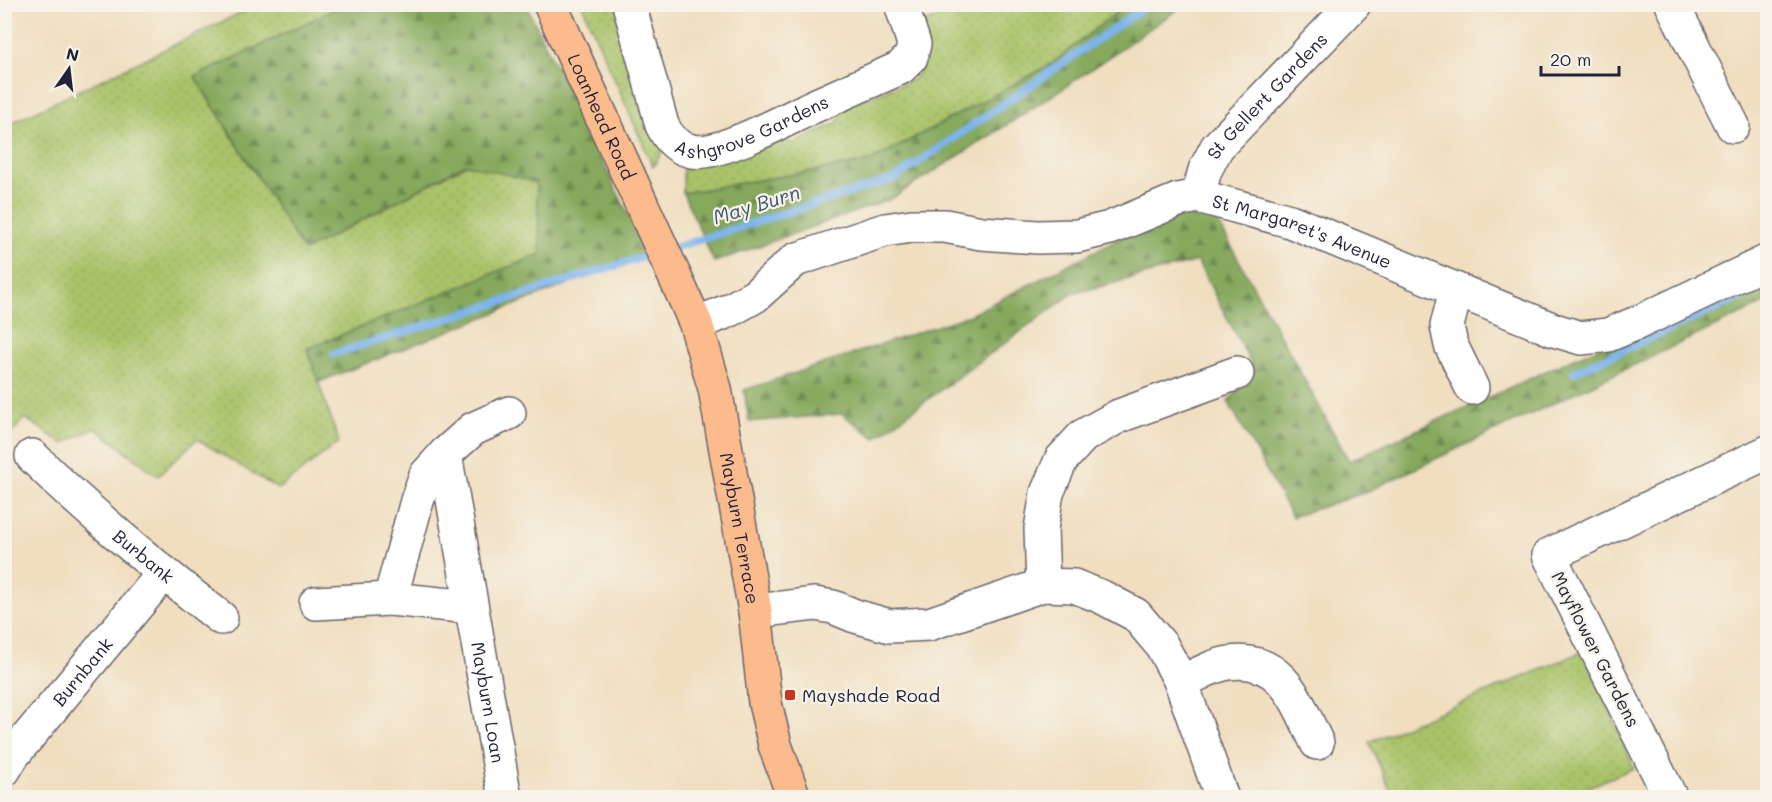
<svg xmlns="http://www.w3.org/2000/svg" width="1772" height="802" font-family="Mali,sans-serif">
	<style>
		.grass { fill: url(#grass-dots); stroke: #667252; stroke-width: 1.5 }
		.forest { fill: url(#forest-firs); stroke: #54664c; stroke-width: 1.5 }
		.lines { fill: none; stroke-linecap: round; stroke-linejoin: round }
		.stream { stroke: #7db4ec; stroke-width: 8 }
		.minor-casing { stroke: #6a6469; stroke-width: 36 }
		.major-casing { stroke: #6a6469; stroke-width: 36 }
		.minor { stroke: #fff; stroke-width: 33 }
		.major { stroke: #fbbb8d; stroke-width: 33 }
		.poi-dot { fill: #c8321e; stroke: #f7f3e8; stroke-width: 2 }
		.labels { text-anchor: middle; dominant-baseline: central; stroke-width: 4.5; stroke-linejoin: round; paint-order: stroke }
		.street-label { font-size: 18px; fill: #22223b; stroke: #f7f3e8 }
		.poi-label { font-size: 18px; fill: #22223b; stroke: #f7f3e8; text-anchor: start }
		.water-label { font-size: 20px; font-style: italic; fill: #425579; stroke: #f7f3e8 }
	</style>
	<defs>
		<pattern id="grass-dots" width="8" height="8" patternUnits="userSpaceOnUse" patternTransform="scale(1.5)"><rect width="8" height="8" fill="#a9c369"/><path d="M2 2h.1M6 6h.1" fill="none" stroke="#91a75c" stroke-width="1.8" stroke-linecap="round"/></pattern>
		<pattern id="forest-firs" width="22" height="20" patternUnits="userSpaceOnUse" patternTransform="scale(1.5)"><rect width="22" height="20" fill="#86a95d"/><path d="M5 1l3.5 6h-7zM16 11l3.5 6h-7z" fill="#6d894e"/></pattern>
	</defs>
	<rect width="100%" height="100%" fill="#f7f3e8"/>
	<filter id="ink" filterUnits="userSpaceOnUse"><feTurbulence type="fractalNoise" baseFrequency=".0167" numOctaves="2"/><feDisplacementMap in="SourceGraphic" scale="12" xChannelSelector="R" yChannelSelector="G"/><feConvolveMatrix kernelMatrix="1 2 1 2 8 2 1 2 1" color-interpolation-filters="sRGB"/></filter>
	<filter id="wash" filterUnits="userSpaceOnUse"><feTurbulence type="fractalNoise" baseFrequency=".008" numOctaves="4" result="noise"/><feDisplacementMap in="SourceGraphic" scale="24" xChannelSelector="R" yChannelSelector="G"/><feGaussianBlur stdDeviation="1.35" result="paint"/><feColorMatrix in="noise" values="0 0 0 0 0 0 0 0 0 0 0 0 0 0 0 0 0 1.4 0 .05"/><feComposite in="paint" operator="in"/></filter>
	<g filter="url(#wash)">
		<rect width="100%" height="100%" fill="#f0debf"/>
		<!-- grass -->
		<g class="grass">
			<path d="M257,5h86l-148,72 109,174 163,-87 69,17 5,73 -234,95 32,93 -61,47 -81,-50 -39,37 -63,-48 -32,16 -38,-26 -20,22v-314z"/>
			<path d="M582,5h37l45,144 -11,18z"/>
			<path d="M968,5h158l-76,60 -179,96 -188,32v-30l96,-25 15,5 43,-20 6,-16 71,-28 9,-13 1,-43z"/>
			<path d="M1584,651l50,117 -69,29h-172l-24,-55z"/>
		</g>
		<!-- forest -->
		<g class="forest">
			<path d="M343,5h183l121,248 -328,129 -12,-33 234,-95 -5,-72 -70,-18 -162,87 -109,-174z"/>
			<path d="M1126,5h58l-126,87 -167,107 -177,63 -31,-69 188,-32 179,-96z"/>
			<path d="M1212,211l137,250 418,-191v32l-401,190 -74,25 -64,-116 27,-30 -58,-110 -125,33 -197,144 -33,-24 -93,8 -5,-32 226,-75 185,-95z"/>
		</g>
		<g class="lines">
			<!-- stream -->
			<g class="stream">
				<path d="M670,249l224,-70 255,-175"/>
				<path d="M334,354l322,-101"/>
				<path d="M1574,372l194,-87"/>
			</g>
		</g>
	</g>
	<g filter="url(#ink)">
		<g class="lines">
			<!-- minor casing -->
			<g class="minor-casing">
				<g id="minor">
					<path id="s1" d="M629,4l33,121c6,13 15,23 30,26 24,6 96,-32 120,-44 29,-13 59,-26 88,-39l11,-11 3,-13 -13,-40"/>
					<path d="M1672,4l61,122"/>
					<path id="s2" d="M1198,196l7,-26 12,-23 137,-143"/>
					<path d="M1456,290l-9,36 4,19 21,43"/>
					<path id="s3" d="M696,324l34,-14 25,-14 40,-36 90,-30 27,-4h33l36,7 57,4 39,-1 33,-8 68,-28 20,-4 92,25 264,109 27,8 27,-3 29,-12 131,-62"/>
					<path id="s4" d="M445,454l60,344"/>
					<path id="s5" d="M32,456c59,59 124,111 189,162"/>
					<path d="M1043,585l-2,-56 6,-36 14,-33 22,-24 36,-20 118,-43"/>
					<path d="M316,603l74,-4"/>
					<path d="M471,607l-81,-8 27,-98 9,-26 19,-21 28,-25 36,-16"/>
					<path d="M755,611l60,-7 18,3 22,9 35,10 39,-2 114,-39 31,1 28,11 34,18 26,31 19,36 41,116"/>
					<path d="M1181,682c15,-6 32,-17 48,-19 54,-8 69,41 88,80"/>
					<path id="s6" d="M4,770l9,-15 151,-182"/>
					<path d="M1671,798l-122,-243 219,-103"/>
				</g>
			</g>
			<!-- major casing -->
			<g class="major-casing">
				<g id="major">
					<path id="s7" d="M550,4l135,295 11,25 19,65 40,222 10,92 10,42 19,53"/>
				</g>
			</g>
			<!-- minor -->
			<use href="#minor" class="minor"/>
			<!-- major -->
			<use href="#major" class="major"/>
		</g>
	</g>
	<!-- markers -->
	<rect class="poi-dot" x="784" y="689" width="12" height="12" rx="3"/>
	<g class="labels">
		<!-- street labels -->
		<g class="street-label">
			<text stroke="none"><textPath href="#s2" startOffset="124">St Gellert Gardens</textPath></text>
			<text stroke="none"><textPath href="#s7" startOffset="124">Loanhead Road</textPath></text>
			<text stroke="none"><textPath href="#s1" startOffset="231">Ashgrove Gardens</textPath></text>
			<text stroke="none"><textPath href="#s3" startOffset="645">St Margaret's Avenue</textPath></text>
			<text stroke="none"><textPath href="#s7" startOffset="561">Mayburn Terrace</textPath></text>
			<text stroke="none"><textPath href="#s5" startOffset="150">Burbank</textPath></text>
			<text transform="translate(1596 649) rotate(63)">Mayflower Gardens</text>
			<text stroke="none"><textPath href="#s6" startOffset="126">Burnbank</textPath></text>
			<text stroke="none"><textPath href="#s4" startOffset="252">Mayburn Loan</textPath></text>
		</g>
		<!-- poi labels -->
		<g class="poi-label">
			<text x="802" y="695">Mayshade Road</text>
		</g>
		<!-- water labels -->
		<g class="water-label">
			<text transform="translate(756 204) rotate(-17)">May Burn</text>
		</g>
	</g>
	<!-- margin -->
	<rect width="1772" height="802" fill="none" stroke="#f7f3e8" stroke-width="24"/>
	<!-- north arrow -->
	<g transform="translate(69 69) rotate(14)" stroke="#f7f3e8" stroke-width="4.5" paint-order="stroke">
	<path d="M0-4.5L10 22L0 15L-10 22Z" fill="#22223b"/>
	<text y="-9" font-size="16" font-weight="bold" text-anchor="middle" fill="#22223b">N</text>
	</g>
	<!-- scale -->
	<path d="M1541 66v9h78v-9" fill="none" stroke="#22223b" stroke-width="3"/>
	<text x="1550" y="66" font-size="18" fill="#22223b" stroke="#f7f3e8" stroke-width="4.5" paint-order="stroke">20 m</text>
</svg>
